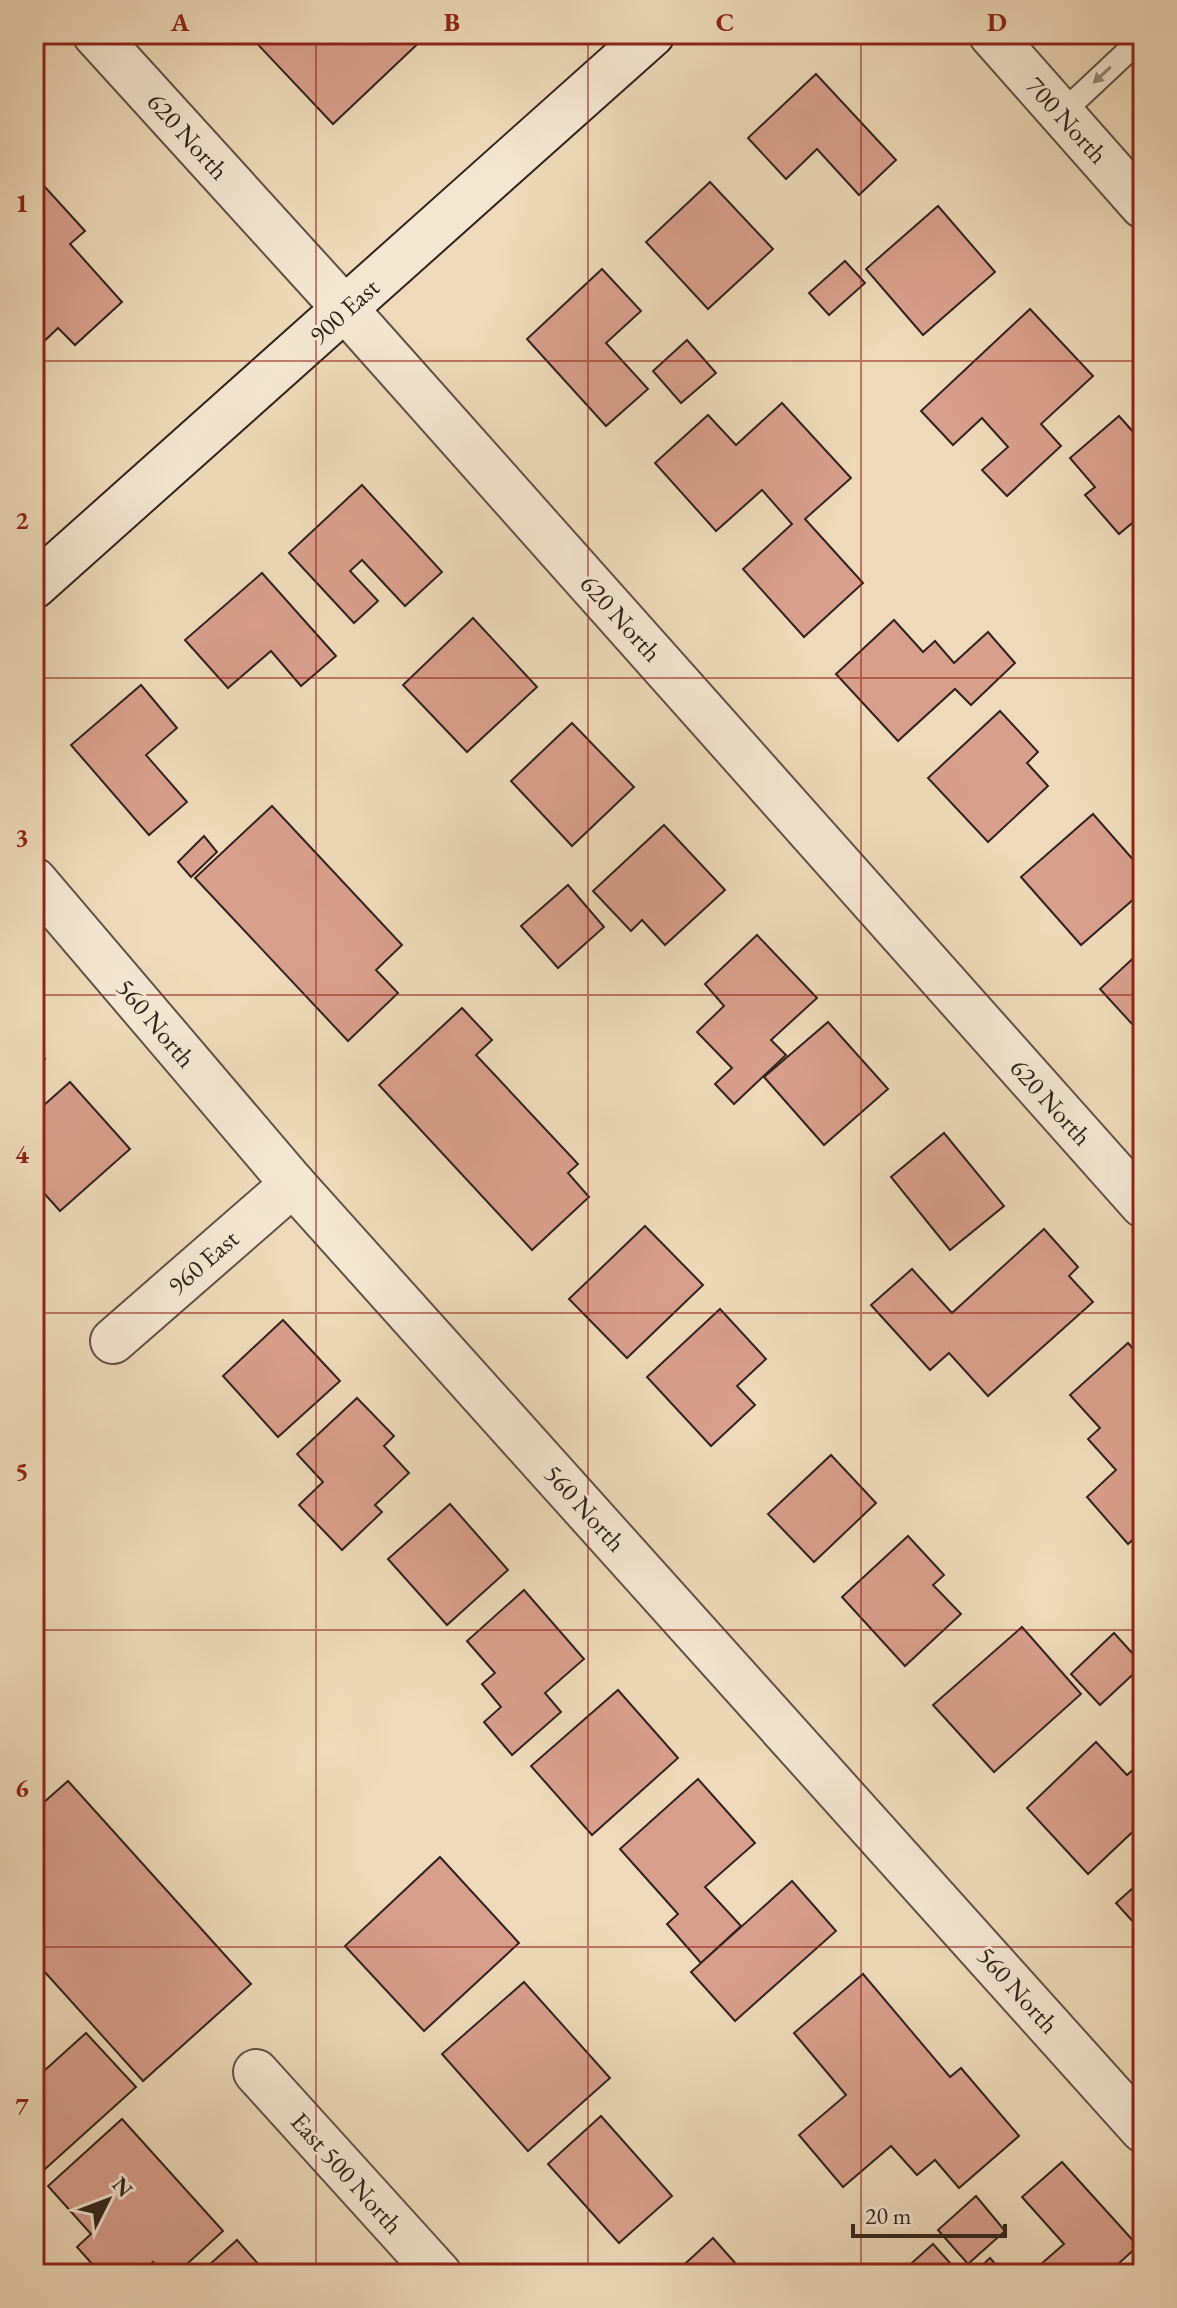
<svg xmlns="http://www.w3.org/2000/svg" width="1177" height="2308" font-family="'EB Garamond',serif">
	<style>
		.building { fill: #d99f8d; stroke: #32231c; stroke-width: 2 }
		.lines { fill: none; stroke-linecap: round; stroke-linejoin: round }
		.service-casing { stroke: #615144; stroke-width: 26 }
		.minor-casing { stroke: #615144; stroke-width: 48 }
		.tertiary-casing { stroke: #615144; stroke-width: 48 }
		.secondary-casing { stroke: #32231c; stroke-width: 48 }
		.service { stroke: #f4e7d2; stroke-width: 22 }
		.minor { stroke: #f4e7d2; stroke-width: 44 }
		.tertiary { stroke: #f4e7d2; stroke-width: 44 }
		.secondary { stroke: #f4e7d2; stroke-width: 44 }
		.oneway { fill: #938577 }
		.grid { fill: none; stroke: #8f2418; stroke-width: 2; stroke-opacity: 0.55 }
		.labels { text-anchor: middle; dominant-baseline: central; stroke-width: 6; stroke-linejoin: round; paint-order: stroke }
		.street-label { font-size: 26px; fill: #32231c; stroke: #f4e7d2 }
		.neatline { fill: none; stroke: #8f2418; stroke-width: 3 }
		.grid-label { font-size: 26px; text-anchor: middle; font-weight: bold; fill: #8f2418 }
	</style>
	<rect width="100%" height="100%" fill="#eedaba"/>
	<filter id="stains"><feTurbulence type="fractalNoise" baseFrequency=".0025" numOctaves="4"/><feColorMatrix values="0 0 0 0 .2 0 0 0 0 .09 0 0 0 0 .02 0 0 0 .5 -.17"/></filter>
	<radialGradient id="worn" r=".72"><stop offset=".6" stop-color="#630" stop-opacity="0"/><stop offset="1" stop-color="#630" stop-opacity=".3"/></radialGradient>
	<!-- building -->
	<g class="building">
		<path d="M248,34h176l2,2 -93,88z"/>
		<path d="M816,74l80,86 -37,35 -42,-46 -31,30 -38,-41z"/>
		<path d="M34,175l51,56 -15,13 52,58 -47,43 -17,-17 -21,20 -3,-3z"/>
		<path d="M710,182l63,67 -65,60 -62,-67z"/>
		<path d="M938,206l57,66 -72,63 -57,-66z"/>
		<path d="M845,261l20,22 -36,32 -20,-22z"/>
		<path d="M602,269l39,42 -35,32 42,46 -42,37 -79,-87z"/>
		<path d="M1030,309l63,67 -52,48 20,22 -54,50 -25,-26 26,-23 -26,-29 -29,27 -32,-34z"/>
		<path d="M687,340l29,33 -35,30 -28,-32z"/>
		<path d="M782,403l69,75 -46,41 58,64 -59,54 -61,-68 49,-45 -30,-34 -46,41 -61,-68 53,-48 28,30z"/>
		<path d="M1119,416l24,27v71l-24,20 -34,-39 10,-8 -25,-29z"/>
		<path d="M362,485l80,87 -37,34 -43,-46 -12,11 28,30 -24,22 -65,-70z"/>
		<path d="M262,573l74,83 -35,30 -30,-35 -43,37 -43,-48z"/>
		<path d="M473,618l64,69 -70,65 -64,-67z"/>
		<path d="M894,620l29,32 12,-11 19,22 34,-31 27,31 -44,42 -16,-16 -57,52 -62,-67z"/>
		<path d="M141,685l36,43 -31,27 41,47 -38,33 -78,-90z"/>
		<path d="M1000,711l38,41 -11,11 21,23 -60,56 -60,-64z"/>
		<path d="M572,723l62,64 -62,59 -61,-65z"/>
		<path d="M272,806l130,139 -26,25 22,23 -50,48 -153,-163z"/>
		<path d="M1093,814l50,57v20l-62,54 -60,-68z"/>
		<path d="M664,825l61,65 -60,55 -23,-25 -11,11 -38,-40z"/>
		<path d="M204,836l13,16 -26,25 -13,-15z"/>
		<path d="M568,885l36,42 -46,41 -37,-42z"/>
		<path d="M757,935l60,63 -46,42 15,15 -52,49 -19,-20 17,-16 -35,-36 27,-26 -19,-22z"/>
		<path d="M1143,949v87l-43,-47z"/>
		<path d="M462,1008l30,32 -16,15 102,109 -10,9 21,24 -57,53 -153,-165z"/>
		<path d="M828,1022l60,67 -64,56 -60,-68z"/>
		<path d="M34,1047l11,12 -11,9z"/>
		<path d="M70,1082l60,67 -70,62 -26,-29v-68z"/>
		<path d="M944,1133l60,73 -54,44 -59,-73z"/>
		<path d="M645,1226l58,59 -76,73 -58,-59z"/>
		<path d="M1044,1229l34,38 -9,9 24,26 -105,94 -39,-43 -19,17 -59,-65 41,-36 40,44z"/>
		<path d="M720,1309l46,50 -29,27 18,19 -44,41 -64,-69z"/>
		<path d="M283,1320l57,61 -62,56 -55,-61z"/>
		<path d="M1128,1343l15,17v171l-15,13 -41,-47 29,-27 -28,-31 12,-11 -30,-33z"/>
		<path d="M357,1398l37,38 -10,10 25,27 -34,32 7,7 -40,38 -43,-45 24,-23 -26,-28z"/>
		<path d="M831,1455l45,48 -62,59 -46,-48z"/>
		<path d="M450,1504l58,66 -61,55 -59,-66z"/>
		<path d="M908,1536l36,39 -11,10 28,29 -56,52 -63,-69z"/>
		<path d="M524,1590l60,69 -39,34 16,19 -49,43 -28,-33 17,-15 -19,-23 13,-11 -28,-32z"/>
		<path d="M1022,1627l59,67 -87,78 -61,-67z"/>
		<path d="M1114,1633l29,32 -43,40 -29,-31z"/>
		<path d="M618,1690l60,68 -86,77 -61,-69z"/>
		<path d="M1096,1742l31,33 16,-14v61l-55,52 -61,-66z"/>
		<path d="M698,1779l57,64 -50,44 36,39 -40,37 -34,-39 11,-10 -58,-65z"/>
		<path d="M68,1781l183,203 -108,97 -109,-121v-149z"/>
		<path d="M440,1857l79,86 -95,88 -79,-85z"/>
		<path d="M1143,1879v54l-27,-30z"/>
		<path d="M792,1881l44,50 -101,90 -44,-49z"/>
		<path d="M863,1974l87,103 11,-9 58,68 -60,52 -24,-28 -18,15 -26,-29 -48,41 -44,-52 47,-40 -52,-62z"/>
		<path d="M524,1982l86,96 -82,73 -86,-97z"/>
		<path d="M86,2033l50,54 -102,92v-99z"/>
		<path d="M601,2116l71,80 -53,47 -71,-79z"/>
		<path d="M122,2119l101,112 -47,43h-11l-12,-12 -13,12h-39l-24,-27 14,-13 -43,-48z"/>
		<path d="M1062,2162l76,84 -31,28 -75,-2 32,-28 -42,-47z"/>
		<path d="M976,2196l29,35 -37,33 -30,-34z"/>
		<path d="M713,2238l32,36h-71z"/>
		<path d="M237,2240l30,34h-68z"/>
		<path d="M933,2244l27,30h-52l-4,-4z"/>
		<path d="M990,2258l14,16h-31z"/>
	</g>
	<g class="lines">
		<!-- service casing -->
		<g class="service-casing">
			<path id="service" d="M1061,114l82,-77"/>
		</g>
		<!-- minor casing -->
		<g class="minor-casing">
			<g id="minor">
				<path d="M95,34l251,276 797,895"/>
				<path d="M34,880l259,304 850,946"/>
				<path d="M113,1341l180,-157"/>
				<path d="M256,2072l183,202"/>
			</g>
		</g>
		<!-- tertiary casing -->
		<g class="tertiary-casing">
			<path id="tertiary" d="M991,34l152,172"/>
		</g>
		<!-- secondary casing -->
		<g class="secondary-casing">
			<path id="secondary" d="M34,586l618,-552"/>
		</g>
		<!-- service -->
		<use href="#service" class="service"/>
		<!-- minor -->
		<use href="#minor" class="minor"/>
		<!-- tertiary -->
		<use href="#tertiary" class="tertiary"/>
		<!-- secondary -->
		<use href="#secondary" class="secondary"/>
	</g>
	<!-- one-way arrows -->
	<defs><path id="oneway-solid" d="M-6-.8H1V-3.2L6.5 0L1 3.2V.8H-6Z" transform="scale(2)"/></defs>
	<use class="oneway" href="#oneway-solid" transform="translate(1102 75) rotate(137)"/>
	<!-- grid -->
	<path class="grid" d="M316,34v2240M588,34v2240M861,34v2240M34,361h1109M34,678h1109M34,995h1109M34,1313h1109M34,1630h1109M34,1947h1109"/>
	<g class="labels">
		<!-- street labels -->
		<g class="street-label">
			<text transform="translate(1067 120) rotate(48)">700 North</text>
			<text transform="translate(188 136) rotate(48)">620 North</text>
			<text transform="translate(344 311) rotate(-42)">900 East</text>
			<text transform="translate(621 618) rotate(48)">620 North</text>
			<text transform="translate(156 1023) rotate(50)">560 North</text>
			<text transform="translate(1051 1102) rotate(48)">620 North</text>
			<text transform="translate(203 1262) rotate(-41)">960 East</text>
			<text transform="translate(585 1508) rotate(48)">560 North</text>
			<text transform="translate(1018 1990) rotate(48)">560 North</text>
			<text transform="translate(347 2173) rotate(48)">East 500 North</text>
		</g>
	</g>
	<!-- margin -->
	<rect width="1177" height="2308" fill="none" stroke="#eedaba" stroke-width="88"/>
	<!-- north arrow -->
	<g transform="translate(108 2200) rotate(48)" stroke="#f4e7d2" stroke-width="6" paint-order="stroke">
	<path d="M0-6L14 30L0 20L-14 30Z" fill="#32231c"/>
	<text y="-12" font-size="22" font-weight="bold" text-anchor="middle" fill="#32231c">N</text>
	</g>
	<!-- scale -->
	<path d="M853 2224v12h152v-12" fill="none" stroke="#32231c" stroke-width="4"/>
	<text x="865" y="2224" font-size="24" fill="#32231c" stroke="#f4e7d2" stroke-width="6" paint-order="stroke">20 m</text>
	<rect x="44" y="44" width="1089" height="2220" class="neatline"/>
	<g class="grid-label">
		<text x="180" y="31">A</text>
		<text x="452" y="31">B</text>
		<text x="725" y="31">C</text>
		<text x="997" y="31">D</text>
		<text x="22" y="212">1</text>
		<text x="22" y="529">2</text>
		<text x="22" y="846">3</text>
		<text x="22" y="1163">4</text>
		<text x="22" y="1480">5</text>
		<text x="22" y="1797">6</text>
		<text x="22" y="2115">7</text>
	</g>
	<rect width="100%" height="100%" filter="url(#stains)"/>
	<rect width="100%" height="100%" fill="url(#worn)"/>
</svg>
